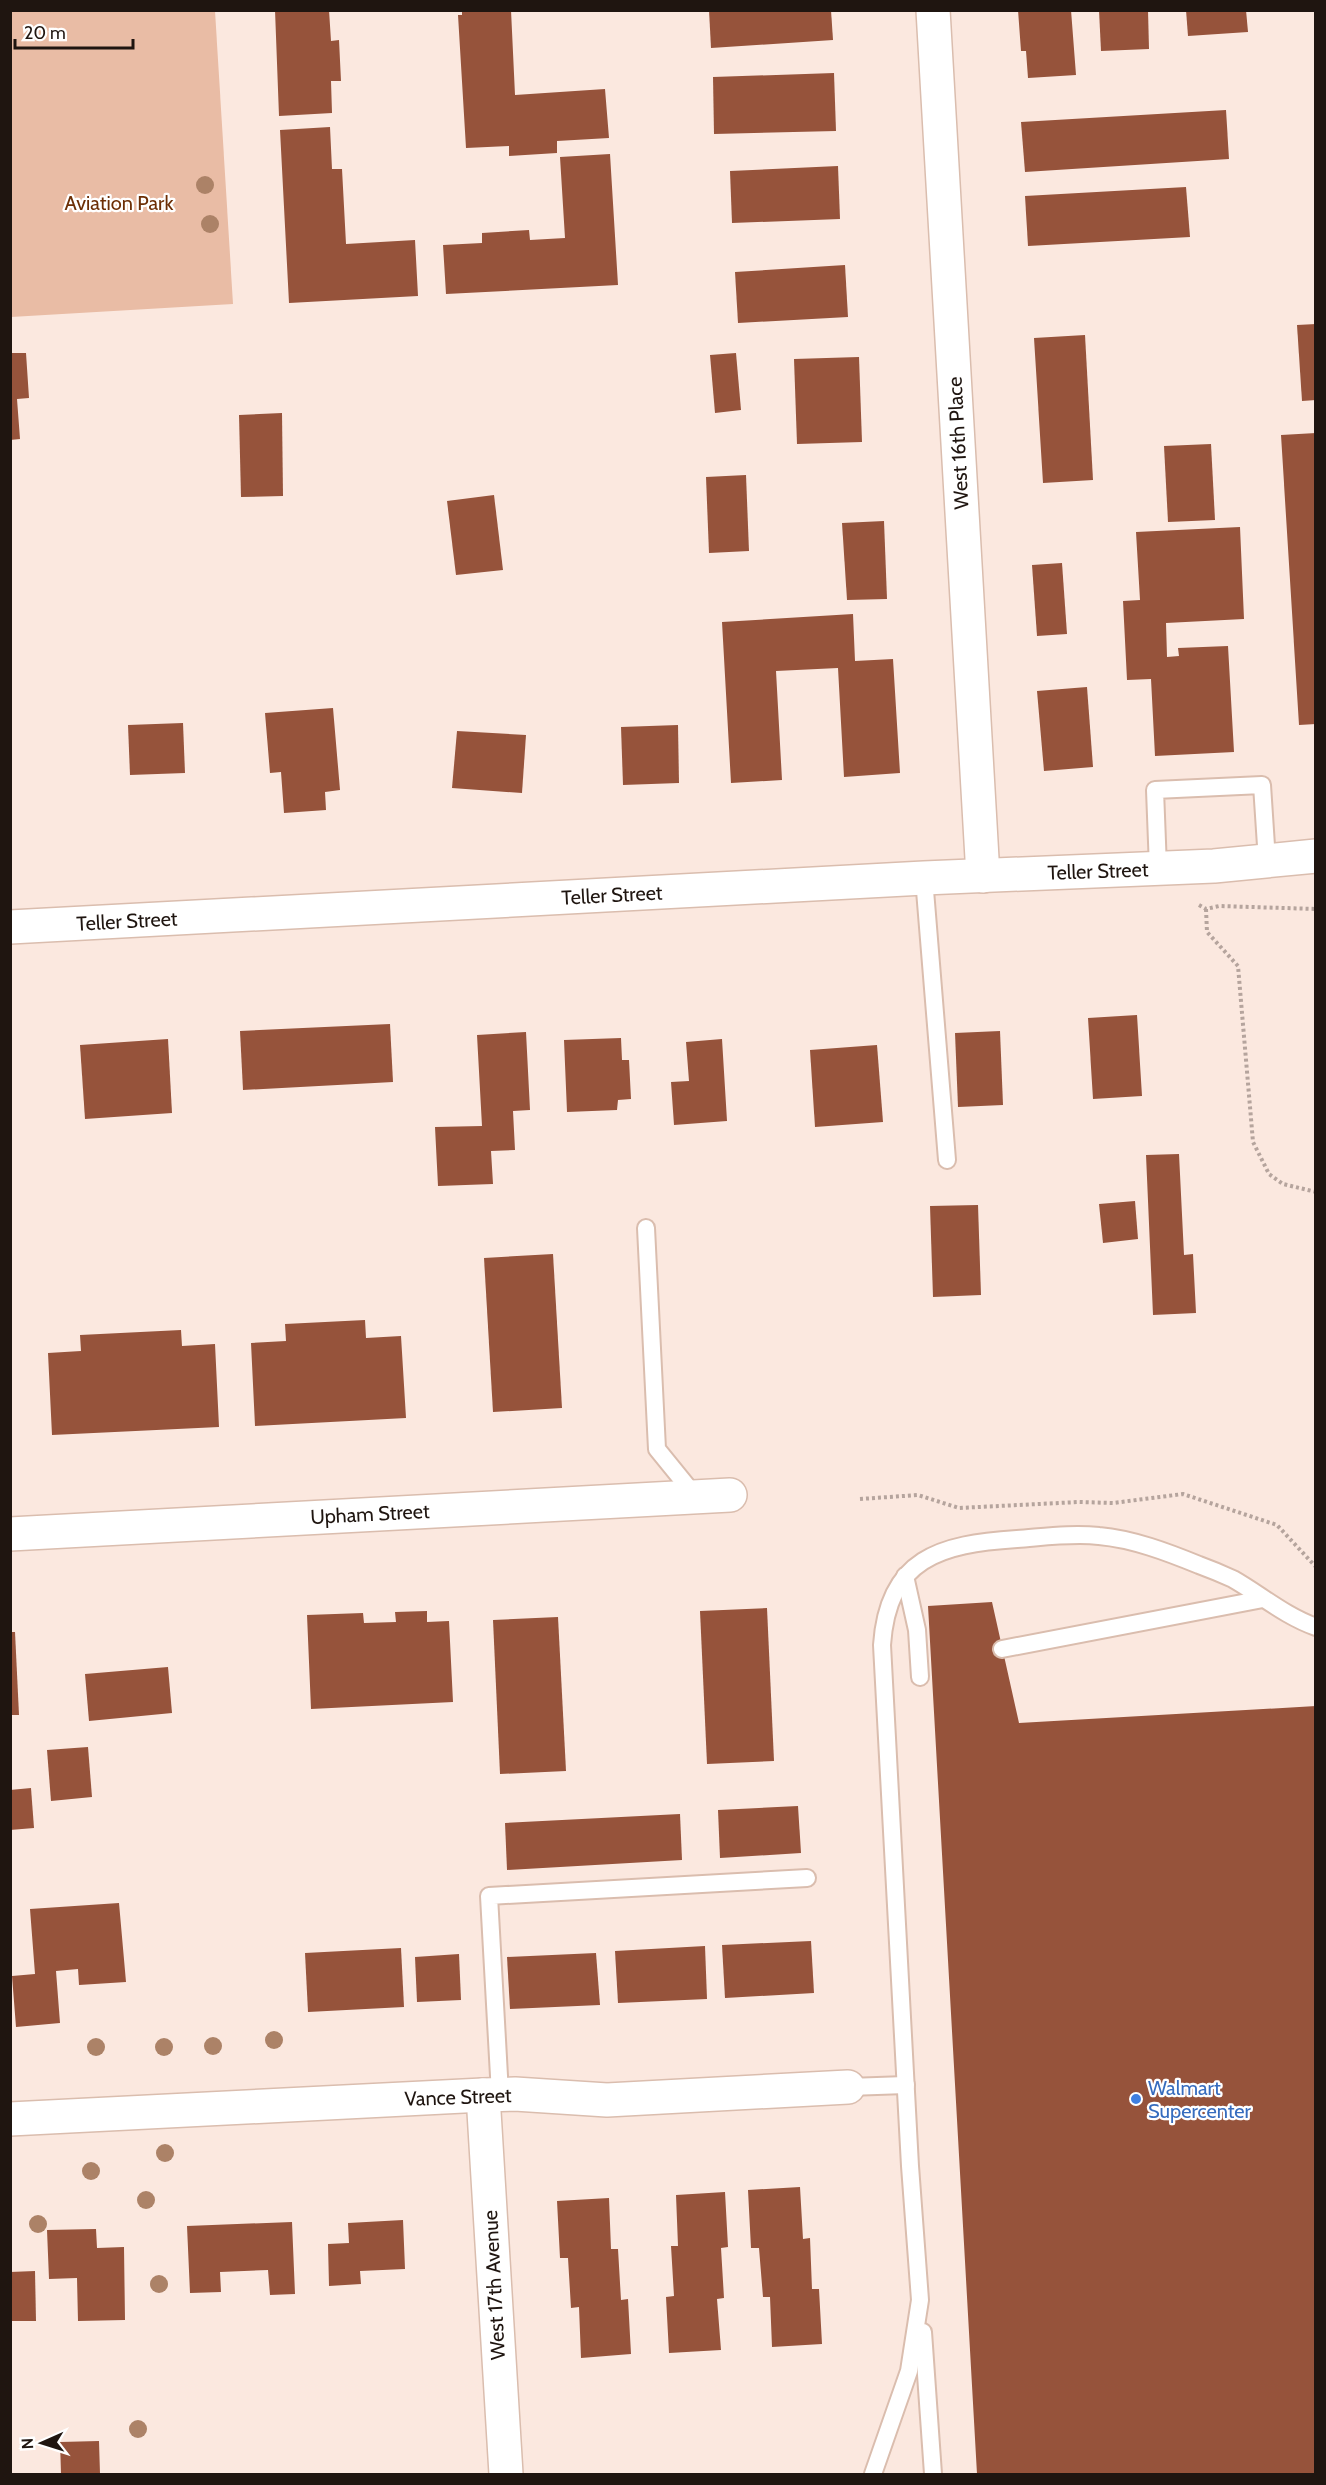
<svg xmlns="http://www.w3.org/2000/svg" width="1326" height="2485" font-family="Cabin,sans-serif">
	<style>
		.green { fill: #e9bca5 }
		.building { fill: #96533b }
		.lines { fill: none; stroke-linecap: round; stroke-linejoin: round }
		.lane-casing { stroke: #dabdae; stroke-width: 20 }
		.street-casing { stroke: #dabdae; stroke-width: 36 }
		.secondary-casing { stroke: #dabdae; stroke-width: 36 }
		.path { stroke: #b5a49d; stroke-width: 4; stroke-dasharray: 3 3; stroke-linecap: butt }
		.lane { stroke: #fff; stroke-width: 16 }
		.street { stroke: #fff; stroke-width: 33 }
		.secondary { stroke: #fff; stroke-width: 33 }
		.tree { fill: #ac8267 }
		.shop-dot { fill: #3f7fe0; stroke: #fff; stroke-width: 2 }
		.labels { text-anchor: middle; dominant-baseline: central; stroke-width: 4.5; stroke-linejoin: round; paint-order: stroke }
		.park-label { font-size: 20px; fill: #6c2e05; stroke: #fff }
		.street-label { font-size: 20px; fill: #1f1510; stroke: #fff }
		.shop-label { font-size: 20px; fill: #366cbe; stroke: #fff; text-anchor: start }
	</style>
	<rect width="100%" height="100%" fill="#fbe8df"/>
	<!-- green -->
	<path class="green" d="M11,10l204,1 18,293 -222,13z"/>
	<!-- building -->
	<g class="building">
		<path d="M275,10h54l2,31 8,-1 2,41h-10l1,32 -53,3z"/>
		<path d="M462,10h49l4,85 90,-6 4,49 -52,3v12l-48,3v-10l-43,2 -8,-133h4z"/>
		<path d="M709,10h122l2,30 -122,8z"/>
		<path d="M1018,10h53l5,65 -48,3 -2,-27h-5z"/>
		<path d="M1099,10h49l1,39 -48,2z"/>
		<path d="M1186,10h60l2,22 -60,4z"/>
		<path d="M834,73l2,58 -122,3 -1,-57z"/>
		<path d="M1226,110l3,49 -204,13 -4,-50z"/>
		<path d="M330,127l2,42h10l4,75 69,-4 3,56 -129,7 -9,-173z"/>
		<path d="M610,154l8,131 -172,9 -3,-49 39,-2v-10l47,-3 1,10 35,-2 -5,-81z"/>
		<path d="M838,166l2,53 -108,4 -2,-52z"/>
		<path d="M1186,187l4,50 -162,9 -3,-50z"/>
		<path d="M845,265l3,52 -110,6 -3,-51z"/>
		<path d="M1316,324v76l-14,1 -5,-76z"/>
		<path d="M1085,335l8,145 -50,3 -9,-145z"/>
		<path d="M10,353h16l3,45 -12,1 3,40 -10,1z"/>
		<path d="M736,353l5,57 -26,3 -5,-58z"/>
		<path d="M859,357l3,85 -65,2 -3,-85z"/>
		<path d="M282,413l1,83 -42,1 -2,-82z"/>
		<path d="M1316,433v291l-17,1 -18,-290z"/>
		<path d="M1211,444l4,76 -47,2 -4,-76z"/>
		<path d="M746,475l3,76 -40,2 -3,-76z"/>
		<path d="M494,495l9,75 -47,5 -9,-74z"/>
		<path d="M884,521l3,78 -40,1 -5,-77z"/>
		<path d="M1240,527l4,92 -78,4 1,34 12,-1 -1,-8 50,-2 6,106 -79,4 -4,-77 -24,1 -4,-79 17,-1 -4,-68z"/>
		<path d="M1062,563l5,71 -30,2 -5,-71z"/>
		<path d="M853,614l2,47 38,-2 7,114 -56,4 -6,-109 -62,3 6,109 -51,3 -9,-161z"/>
		<path d="M1087,687l6,80 -49,4 -7,-80z"/>
		<path d="M333,708l7,82 -15,2 1,18 -42,3 -3,-41 -11,1 -5,-60z"/>
		<path d="M183,723l2,50 -55,2 -2,-50z"/>
		<path d="M678,725l1,58 -56,2 -2,-58z"/>
		<path d="M457,731l69,4 -4,58 -70,-5z"/>
		<path d="M1137,1015l5,81 -49,3 -5,-81z"/>
		<path d="M390,1024l3,58 -150,8 -3,-59z"/>
		<path d="M1000,1031l3,74 -45,2 -3,-74z"/>
		<path d="M526,1032l4,78 -17,1 2,39 -24,1 2,33 -55,2 -3,-59 47,-1 -5,-91z"/>
		<path d="M621,1038l1,22h7l2,39 -13,1 -1,10 -50,2 -3,-72z"/>
		<path d="M168,1039l4,74 -87,6 -5,-74z"/>
		<path d="M722,1039l5,82 -53,4 -3,-43 18,-1 -3,-39z"/>
		<path d="M877,1045l6,77 -68,5 -5,-77z"/>
		<path d="M1179,1154l5,101 9,-1 3,59 -43,2 -7,-160z"/>
		<path d="M1135,1201l3,38 -35,4 -4,-39z"/>
		<path d="M978,1205l3,90 -48,2 -3,-91z"/>
		<path d="M553,1254l9,154 -69,4 -9,-154z"/>
		<path d="M365,1320l1,18 35,-2 5,82 -151,8 -4,-83 35,-2 -1,-17z"/>
		<path d="M181,1330l1,16 33,-2 4,83 -167,8 -4,-82 33,-2 -1,-16z"/>
		<path d="M992,1602l27,121 297,-17v768h-339l-49,-868z"/>
		<path d="M767,1608l7,153 -67,3 -7,-153z"/>
		<path d="M427,1611v11l22,-1 4,81 -142,7 -4,-94 56,-2 1,10 32,-1 -1,-10z"/>
		<path d="M558,1617l8,154 -66,3 -7,-154z"/>
		<path d="M10,1632h5l4,83h-9z"/>
		<path d="M168,1667l4,46 -83,8 -4,-47z"/>
		<path d="M88,1747l4,50 -41,4 -4,-51z"/>
		<path d="M31,1788l3,40 -24,2v-40z"/>
		<path d="M798,1806l3,47 -81,5 -2,-48z"/>
		<path d="M680,1814l2,46 -175,10 -2,-47z"/>
		<path d="M119,1903l7,79 -47,3 -1,-16 -22,2 4,52 -44,4 -4,-51 23,-2 -5,-65z"/>
		<path d="M811,1941l3,52 -89,5 -3,-53z"/>
		<path d="M705,1946l2,53 -89,4 -3,-52z"/>
		<path d="M401,1948l3,59 -96,5 -3,-59z"/>
		<path d="M596,1953l4,52 -90,4 -3,-52z"/>
		<path d="M459,1954l2,46 -44,2 -2,-45z"/>
		<path d="M800,2187l3,52 7,-1 2,51h7l3,55 -50,3 -2,-50h-7l-4,-49h-8l-3,-58z"/>
		<path d="M725,2192l3,55 -7,1 3,50 -7,1 4,51 -52,3 -3,-56 8,-1 -3,-50h7l-2,-51z"/>
		<path d="M609,2198l2,51h7l3,51 7,-1 3,55 -50,4 -2,-51 -8,1 -3,-50h-8l-3,-57z"/>
		<path d="M403,2220l2,49 -45,2 1,13 -32,2 -1,-42 21,-1 -1,-20z"/>
		<path d="M292,2222l3,72 -25,1 -2,-25 -48,2 1,20 -31,1 -3,-67z"/>
		<path d="M96,2229l1,19 27,-1 1,73 -47,1 -1,-43 -28,1 -2,-49z"/>
		<path d="M35,2271l1,50h-26v-49z"/>
		<path d="M99,2441l1,33h-39l-1,-32z"/>
	</g>
	<g class="lines">
		<!-- lane casing -->
		<g class="lane-casing">
			<g id="lane">
				<path d="M1158,868l-3,-78 107,-5 5,76"/>
				<path d="M924,878l23,282"/>
				<path d="M646,1228l11,221 39,48"/>
				<path d="M905,1576l12,54 3,47"/>
				<path d="M1002,1649l261,-50"/>
				<path d="M848,2087l58,-2"/>
				<path d="M500,2094l-11,-198 318,-18"/>
				<path d="M923,2332l10,142"/>
				<path d="M873,2474l36,-103 11,-71 -10,-134 -28,-521c6,-87 58,-101 135,-106 27,-2 55,-6 82,-3 34,3 68,16 100,29 11,4 23,9 34,14 28,16 52,37 83,48"/>
			</g>
		</g>
		<!-- street casing -->
		<g class="street-casing">
			<g id="street">
				<path d="M933,10l50,866"/>
				<path d="M10,1534l720,-39"/>
				<path d="M483,2095l23,379"/>
				<path d="M10,2119l473,-24 32,-1 92,6 241,-13"/>
			</g>
		</g>
		<!-- secondary casing -->
		<g class="secondary-casing">
			<path id="secondary" d="M10,927l914,-49 290,-12 102,-10"/>
		</g>
		<!-- path -->
		<g class="path">
			<path d="M1199,905l7,4 13,-3 97,3"/>
			<path d="M1206,909l1,23 31,34 15,176 16,32 14,10 33,8"/>
			<path d="M860,1499l58,-4 41,13 120,-6 34,1 70,-9 94,31 39,42"/>
		</g>
		<!-- lane -->
		<use href="#lane" class="lane"/>
		<!-- street -->
		<use href="#street" class="street"/>
		<!-- secondary -->
		<use href="#secondary" class="secondary"/>
	</g>
	<!-- trees -->
	<g class="tree">
		<circle cx="205" cy="185" r="9"/>
		<circle cx="210" cy="224" r="9"/>
		<circle cx="274" cy="2040" r="9"/>
		<circle cx="213" cy="2046" r="9"/>
		<circle cx="96" cy="2047" r="9"/>
		<circle cx="164" cy="2047" r="9"/>
		<circle cx="165" cy="2153" r="9"/>
		<circle cx="91" cy="2171" r="9"/>
		<circle cx="146" cy="2200" r="9"/>
		<circle cx="38" cy="2224" r="9"/>
		<circle cx="159" cy="2284" r="9"/>
		<circle cx="138" cy="2429" r="9"/>
	</g>
	<!-- markers -->
	<circle class="shop-dot" cx="1136" cy="2099" r="6"/>
	<g class="labels">
		<!-- park labels -->
		<g class="park-label">
			<text x="119" y="203">Aviation Park</text>
		</g>
		<!-- street labels -->
		<g class="street-label">
			<text transform="translate(958 443) rotate(-93)">West 16th Place</text>
			<text transform="translate(1098 871) rotate(-2)">Teller Street</text>
			<text transform="translate(612 895) rotate(-3)">Teller Street</text>
			<text transform="translate(127 921) rotate(-3)">Teller Street</text>
			<text transform="translate(370 1514) rotate(-3)">Upham Street</text>
			<text transform="translate(458 2097) rotate(-2)">Vance Street</text>
			<text transform="translate(494 2285) rotate(-93)">West 17th Avenue</text>
		</g>
		<!-- shop labels -->
		<g class="shop-label">
			<text x="1148" y="2088">Walmart<tspan x="1148" dy="23">Supercenter</tspan></text>
		</g>
	</g>
	<!-- border -->
	<rect width="1326" height="2485" fill="none" stroke="#1f1510" stroke-width="24"/>
	<!-- north arrow -->
	<g transform="translate(42 2443) rotate(267)" stroke="#ffffff" stroke-width="4.5" paint-order="stroke">
	<path d="M0-4.5L10 22L0 15L-10 22Z" fill="#1f1510"/>
	<text y="-9" font-size="16" font-weight="bold" text-anchor="middle" fill="#1f1510">N</text>
	</g>
	<!-- scale -->
	<path d="M15 39v9h118v-9" fill="none" stroke="#1f1510" stroke-width="3"/>
	<text x="24" y="39" font-size="18" fill="#1f1510" stroke="#ffffff" stroke-width="4.5" paint-order="stroke">20 m</text>
</svg>
